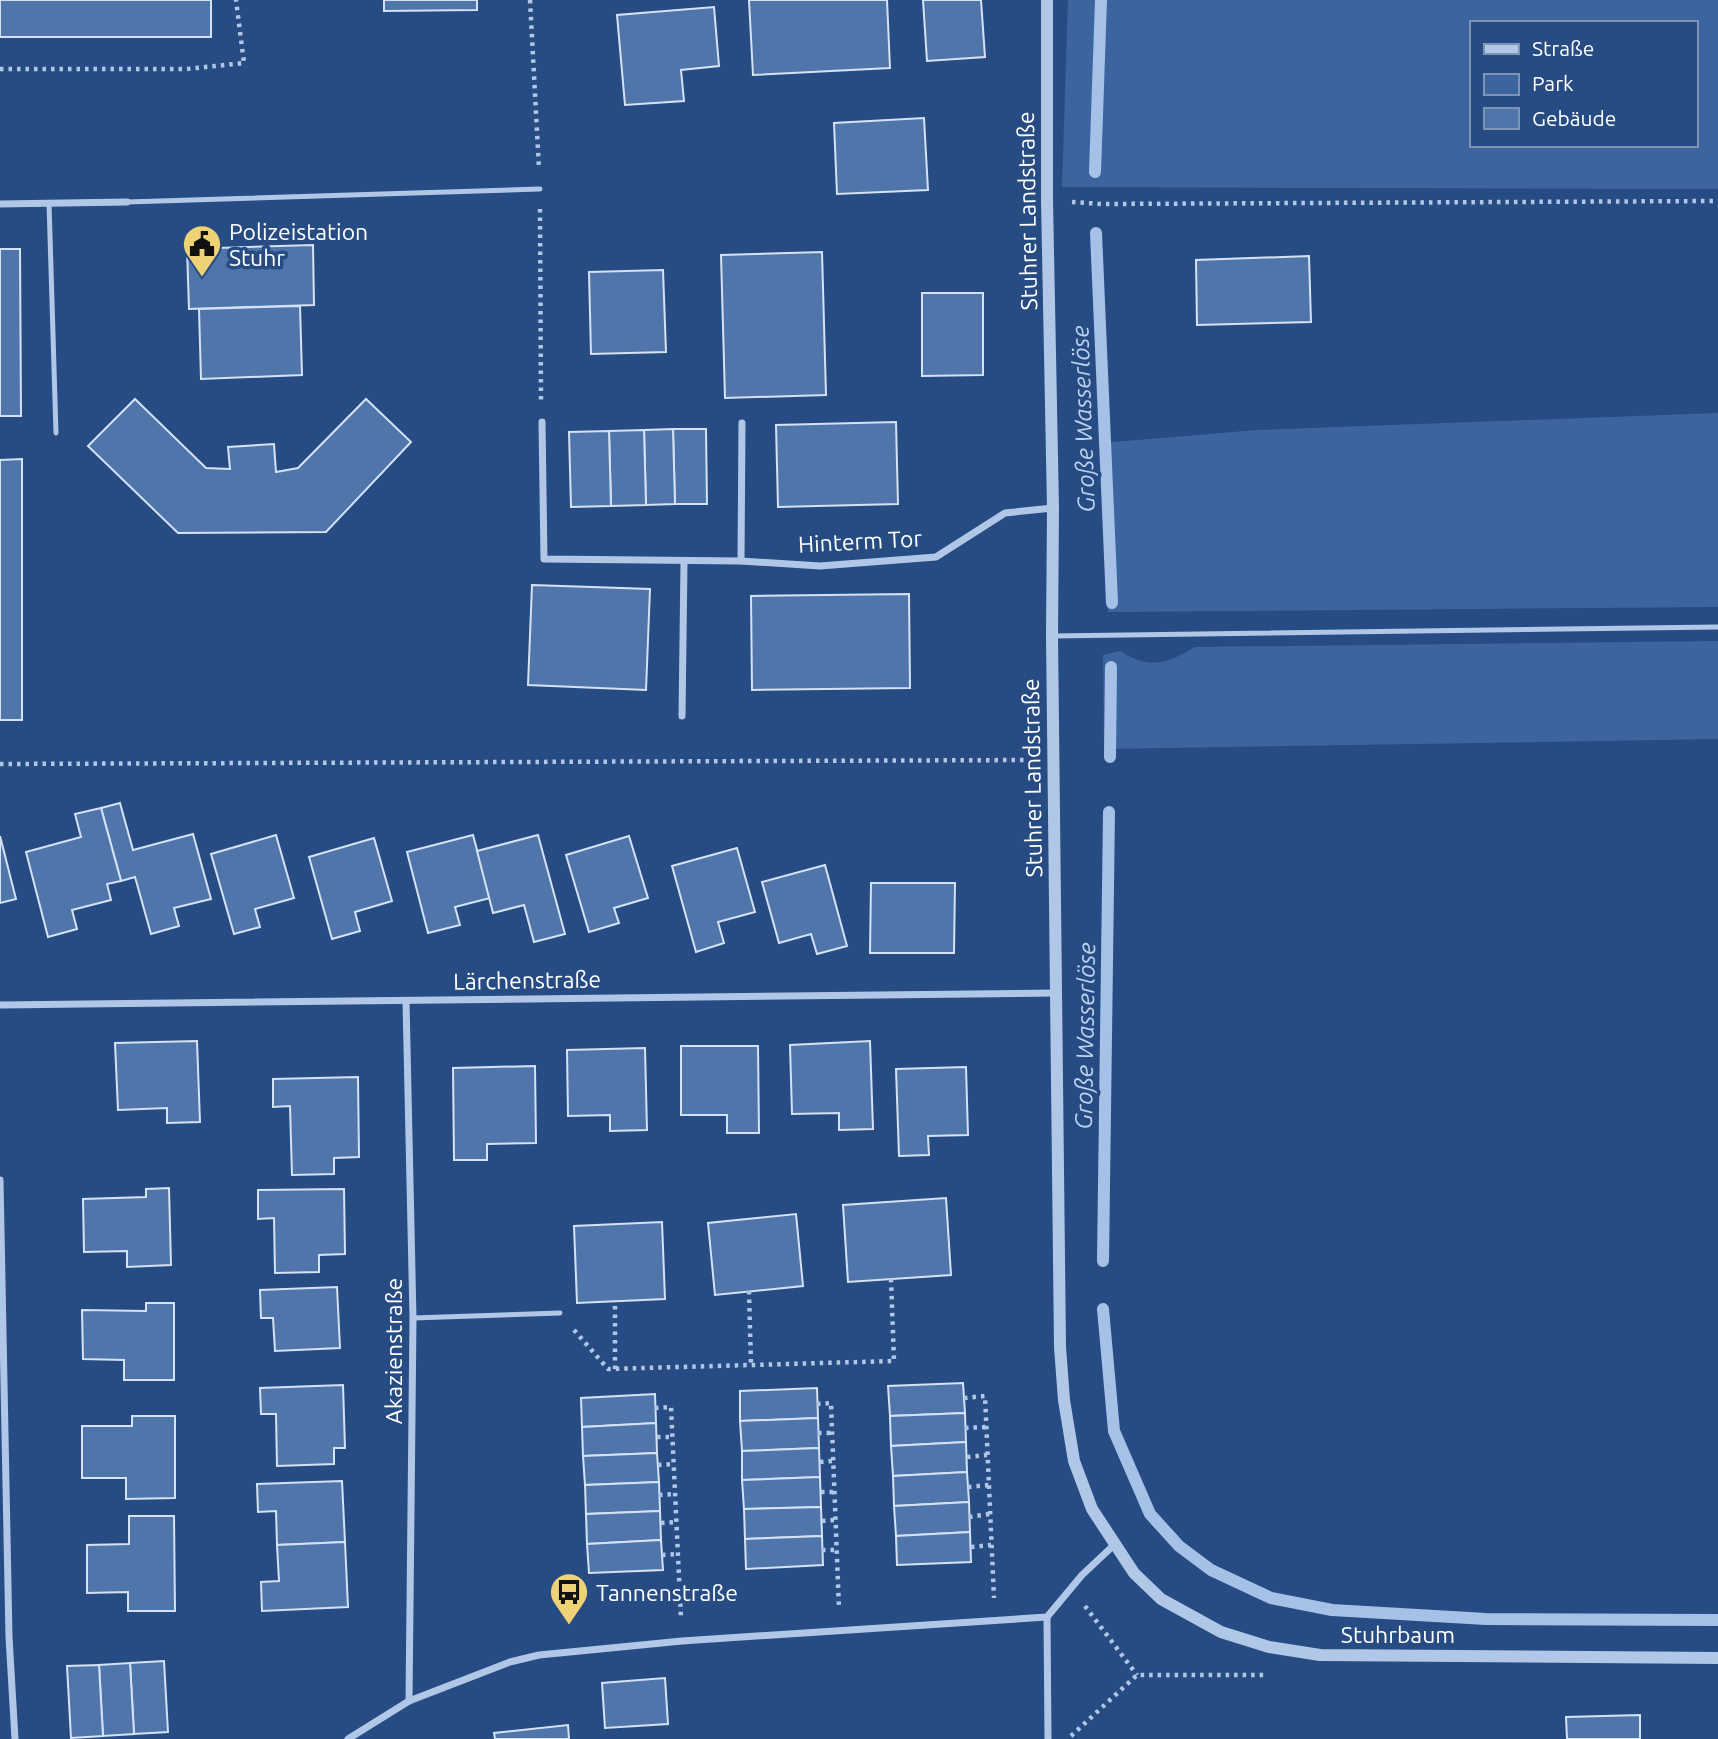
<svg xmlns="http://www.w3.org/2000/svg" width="1718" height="1739" font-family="Ubuntu,sans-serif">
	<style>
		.green { fill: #3c659f; fill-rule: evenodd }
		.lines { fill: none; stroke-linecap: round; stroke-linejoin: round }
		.stream { stroke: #a5c1e7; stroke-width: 12 }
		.building { fill: #5075ab; stroke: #d4e2f5; stroke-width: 2 }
		.path { stroke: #b1c7e7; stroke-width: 4.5; stroke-dasharray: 3.5 5; stroke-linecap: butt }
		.service { stroke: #b1c7e7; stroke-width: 5 }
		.minor { stroke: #b1c7e7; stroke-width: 7 }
		.tertiary { stroke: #b1c7e7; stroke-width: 12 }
		.labels { text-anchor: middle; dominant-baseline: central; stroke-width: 7; stroke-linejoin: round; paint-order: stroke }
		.street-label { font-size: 23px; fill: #fff; stroke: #274c83 }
		.poi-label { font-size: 23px; fill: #fff; stroke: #274c83; text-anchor: start }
		.water-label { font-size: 24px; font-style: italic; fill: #bcd1ee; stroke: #274c83 }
	</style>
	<rect width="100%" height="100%" fill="#274c83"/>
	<!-- green -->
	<g class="green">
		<path d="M1068,0h650v189l-656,-2zM1471,23h224v122h-224z"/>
		<path d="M1718,413v194l-610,5 -6,-169 155,-13z"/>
		<path d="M1718,641v98l-614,10 -1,-94 17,-4c30,19 46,13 75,-4z"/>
	</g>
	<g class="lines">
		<!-- stream -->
		<g class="stream">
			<path d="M1095,172l6,-172"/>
			<path d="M1096,233l16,370"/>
			<path d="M1110,757l1,-90"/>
			<path d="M1103,1261l6,-449"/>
			<path d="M1103,1309l11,122 36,83 29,32 32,24 60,28 61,12 154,9 232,1"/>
		</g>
	</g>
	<!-- building -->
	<g class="building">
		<rect x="0" y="0" width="211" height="37"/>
		<path d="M384,0h93v10l-93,1z"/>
		<path d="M749,0h138l3,68 -137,7z"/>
		<path d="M923,0h58l4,57 -58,4z"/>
		<path d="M714,7l5,59 -38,4 3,31 -59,4 -8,-90z"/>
		<path d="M924,118l4,72 -91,4 -3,-71z"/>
		<path d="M313,245l1,60 -125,4 -2,-60z"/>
		<path d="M0,249h20l1,167h-21z"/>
		<path d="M822,252l4,143 -101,3 -4,-143z"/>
		<path d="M1309,256l2,66 -114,3 -1,-65z"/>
		<path d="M663,270l3,82 -75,2 -2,-82z"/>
		<path d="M922,293h61v82l-61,1z"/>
		<path d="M300,306l2,69 -101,4 -2,-70z"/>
		<path d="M135,399l71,69 24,1 -2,-22 46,-3 2,28 22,-4 68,-69 45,43 -85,90 -148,1 -90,-87z"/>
		<path d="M896,422l2,82 -120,3 -2,-82z"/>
		<path d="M673,429h33l1,75h-32z"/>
		<path d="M673,429l2,75 -29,1 -2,-75z"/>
		<path d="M644,430l2,75 -35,1 -2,-75z"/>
		<path d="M609,431l2,75 -40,1 -2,-75z"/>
		<path d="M22,459v261h-22v-260z"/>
		<path d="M532,585l118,4 -4,101 -118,-5z"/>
		<path d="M909,594l1,94 -158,2 -1,-94z"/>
		<path d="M120,803l13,47 60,-16 18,65 -37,9 5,18 -28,8 -16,-57 -14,4 -20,-73z"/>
		<path d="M101,808l20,73 -14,3 4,16 -39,10 5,19 -29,8 -22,-85 55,-15 -6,-23z"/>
		<path d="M276,835l18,63 -39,11 5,18 -26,7 -23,-80z"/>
		<path d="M473,835l17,63 -35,9 5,18 -32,8 -21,-81z"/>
		<path d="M538,835l27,99 -31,8 -10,-37 -31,8 -16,-62z"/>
		<path d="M0,836l16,63 -16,4z"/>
		<path d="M629,836l19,62 -34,10 5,15 -30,9 -23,-77z"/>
		<path d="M374,838l18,63 -37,11 5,19 -28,8 -23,-82z"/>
		<path d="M737,848l18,64 -37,10 6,21 -28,9 -24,-86z"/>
		<path d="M825,865l22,81 -30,8 -6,-20 -32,9 -17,-61z"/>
		<path d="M871,883h84l-1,70h-84z"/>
		<path d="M197,1041l3,81 -33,1v-15l-49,2 -3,-67z"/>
		<path d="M870,1041l3,88 -34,1v-17l-47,1 -2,-69z"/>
		<path d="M681,1046h77l1,87h-32v-18h-46z"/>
		<path d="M645,1048l2,82 -37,1v-16l-42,1 -1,-66z"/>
		<path d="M535,1066l1,77 -49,1v16h-33l-1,-92z"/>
		<path d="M966,1067l2,68 -40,1 1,19 -30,1 -3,-87z"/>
		<path d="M358,1077l1,80 -25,1v16l-42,1 -2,-69 -17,1v-28z"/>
		<path d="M169,1188l2,77 -44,2v-16l-43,1 -1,-53 63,-2v-8z"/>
		<path d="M344,1189l1,65 -26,1v17l-44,1 -1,-55 -16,1v-29z"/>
		<path d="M946,1198l5,77 -103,7 -5,-77z"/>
		<path d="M796,1214l7,72 -88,9 -7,-72z"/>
		<path d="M662,1222l3,77 -88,4 -3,-77z"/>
		<path d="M337,1287l3,61 -65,3 -2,-33h-12l-1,-28z"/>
		<path d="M146,1303h28v77h-50v-20l-41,-1 -1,-49 64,1z"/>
		<path d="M963,1383l2,30 -75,3 -2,-30z"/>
		<path d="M343,1385l2,63h-11v16l-57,2 -1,-52h-15l-1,-26z"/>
		<path d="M817,1388l1,30 -78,3v-30z"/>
		<path d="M655,1394l1,29 -74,4 -1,-29z"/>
		<path d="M965,1413l1,29 -75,4 -1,-30z"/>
		<path d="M132,1416h43v82l-49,1v-21h-44v-52h50z"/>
		<path d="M818,1418l1,30 -77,3 -2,-30z"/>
		<path d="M656,1423l1,30 -74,3 -1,-29z"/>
		<path d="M966,1442l1,30 -74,4 -2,-30z"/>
		<path d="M819,1448l1,29 -78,3v-29z"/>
		<path d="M657,1453l2,29 -74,3 -2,-29z"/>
		<path d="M967,1472l2,30 -75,4 -1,-30z"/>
		<path d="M820,1477l1,30 -77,2 -2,-29z"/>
		<path d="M342,1481l3,61 -68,3 -1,-34 -18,1 -1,-28z"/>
		<path d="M659,1482l1,29 -74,3 -1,-29z"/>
		<path d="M969,1502l1,30 -74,4 -2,-30z"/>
		<path d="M821,1507l1,29 -77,3 -1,-30z"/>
		<path d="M660,1511l1,29 -74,4 -1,-30z"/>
		<path d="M129,1516h45l1,95h-47v-19l-41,1v-48l42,-1z"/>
		<path d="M970,1532l1,30 -74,3 -1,-29z"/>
		<path d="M822,1536l1,29 -77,4 -1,-30z"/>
		<path d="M661,1540l2,30 -74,3 -2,-29z"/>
		<path d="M345,1542l3,65 -86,4 -1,-29 18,-1 -2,-36z"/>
		<path d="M164,1661l4,71 -34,2 -4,-71z"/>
		<path d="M130,1663l4,71 -31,2 -4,-71z"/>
		<path d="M99,1665l4,71 -32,2 -4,-72z"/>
		<path d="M665,1678l3,46 -63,4 -3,-45z"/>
		<path d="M1640,1715v24h-73l-1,-22z"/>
		<path d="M568,1725l1,14h-74l-1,-6z"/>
	</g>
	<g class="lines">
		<!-- path -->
		<g class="path">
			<path d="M530,0l9,169"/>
			<path d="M0,69h187l57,-6 -8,-63"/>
			<path d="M1072,202l30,2 616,-3"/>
			<path d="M540,209l1,191"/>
			<path d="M0,764l1027,-4"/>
			<path d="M749,1291l2,74"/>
			<path d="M574,1330l34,39 286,-8 -3,-82"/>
			<path d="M615,1369v-67"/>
			<path d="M964,1398l21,-2 9,202"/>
			<path d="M817,1404l14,-1 8,206"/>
			<path d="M655,1408l16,-1 10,212"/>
			<path d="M965,1428l21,-1"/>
			<path d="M818,1433h14"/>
			<path d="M657,1437h16"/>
			<path d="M967,1457l20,-2"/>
			<path d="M820,1462l13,-1"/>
			<path d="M658,1465l16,-1"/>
			<path d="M968,1487l21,-2"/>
			<path d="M821,1492h13"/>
			<path d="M659,1495l17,-1"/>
			<path d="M969,1517l21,-3"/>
			<path d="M822,1521l13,-1"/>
			<path d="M661,1523l16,-1"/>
			<path d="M971,1547l20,-2"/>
			<path d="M822,1550h14"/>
			<path d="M662,1555l16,-1"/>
			<path d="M1085,1606l52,69"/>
			<path d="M1071,1736l66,-61h129"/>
		</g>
		<!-- service -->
		<g class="service">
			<path d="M127,202l413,-13"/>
			<path d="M49,203l7,230"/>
			<path d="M1052,636l666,-9"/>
			<path d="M413,1318l147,-5"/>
		</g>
		<!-- minor -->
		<g class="minor">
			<path d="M0,204l127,-2"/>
			<path d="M542,422l2,137 197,2 79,5 116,-9 69,-44 48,-5"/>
			<path d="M741,561l1,-138"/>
			<path d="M682,716l2,-154"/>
			<path d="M406,1001l7,317 -4,383"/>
			<path d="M0,1005l1055,-12"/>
			<path d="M0,1180l9,457 6,102"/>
			<path d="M1047,1617l1,122"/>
			<path d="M348,1739l61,-38 101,-39 29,-7 143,-14 365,-24 35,-42 32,-30"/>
		</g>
		<!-- tertiary -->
		<path class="tertiary" d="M1047,0v200l6,308 -1,128 8,711 4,53 10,61 18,48 42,64 27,26 60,33 48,15 51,8 398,3"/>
	</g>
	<!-- icons -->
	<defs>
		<g id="civic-pin" transform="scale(2.0125)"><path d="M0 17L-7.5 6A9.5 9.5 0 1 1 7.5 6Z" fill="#efd176" stroke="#274c83"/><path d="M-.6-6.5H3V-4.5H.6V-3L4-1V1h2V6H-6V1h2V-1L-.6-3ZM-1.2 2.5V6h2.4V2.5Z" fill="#111"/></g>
		<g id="bus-pin" transform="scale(2.0125)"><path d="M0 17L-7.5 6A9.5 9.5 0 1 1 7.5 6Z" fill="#efd176" stroke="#274c83"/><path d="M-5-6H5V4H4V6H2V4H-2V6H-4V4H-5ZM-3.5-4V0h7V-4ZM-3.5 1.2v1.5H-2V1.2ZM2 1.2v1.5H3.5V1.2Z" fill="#111"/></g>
	</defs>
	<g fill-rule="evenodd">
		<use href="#civic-pin" x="202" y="244"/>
		<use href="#bus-pin" x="569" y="1592"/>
	</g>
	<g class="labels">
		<!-- street labels -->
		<g class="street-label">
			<text transform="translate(1027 211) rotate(-91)">Stuhrer Landstraße</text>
			<text transform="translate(860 541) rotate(-3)">Hinterm Tor</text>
			<text transform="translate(1032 778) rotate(-91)">Stuhrer Landstraße</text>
			<text transform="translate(527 980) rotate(-1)">Lärchenstraße</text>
			<text transform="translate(393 1351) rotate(-90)">Akazienstraße</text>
			<text x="1398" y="1634">Stuhrbaum</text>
		</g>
		<!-- poi labels -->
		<g class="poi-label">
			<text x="229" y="231">Polizeistation<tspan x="229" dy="26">Stuhr</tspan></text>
			<text x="596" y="1592">Tannenstraße</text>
		</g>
		<!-- water labels -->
		<g class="water-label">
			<text transform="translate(1083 419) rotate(-92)">Große Wasserlöse</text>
			<text transform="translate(1085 1036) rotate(-89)">Große Wasserlöse</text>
		</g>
	</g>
	<!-- legend -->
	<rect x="1470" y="21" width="228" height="126" fill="#274c83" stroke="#7d94b5" stroke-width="2"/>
	<rect x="1484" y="44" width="35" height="10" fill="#b1c7e7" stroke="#7d94b5" stroke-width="2"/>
	<text x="1532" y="56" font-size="21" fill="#ffffff">Straße</text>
	<rect x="1484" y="74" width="35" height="21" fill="#3c659f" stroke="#7d94b5" stroke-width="2"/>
	<text x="1532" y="91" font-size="21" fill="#ffffff">Park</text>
	<rect x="1484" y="108" width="35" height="21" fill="#5075ab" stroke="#7d94b5" stroke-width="2"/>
	<text x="1532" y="126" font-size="21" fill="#ffffff">Gebäude</text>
</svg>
